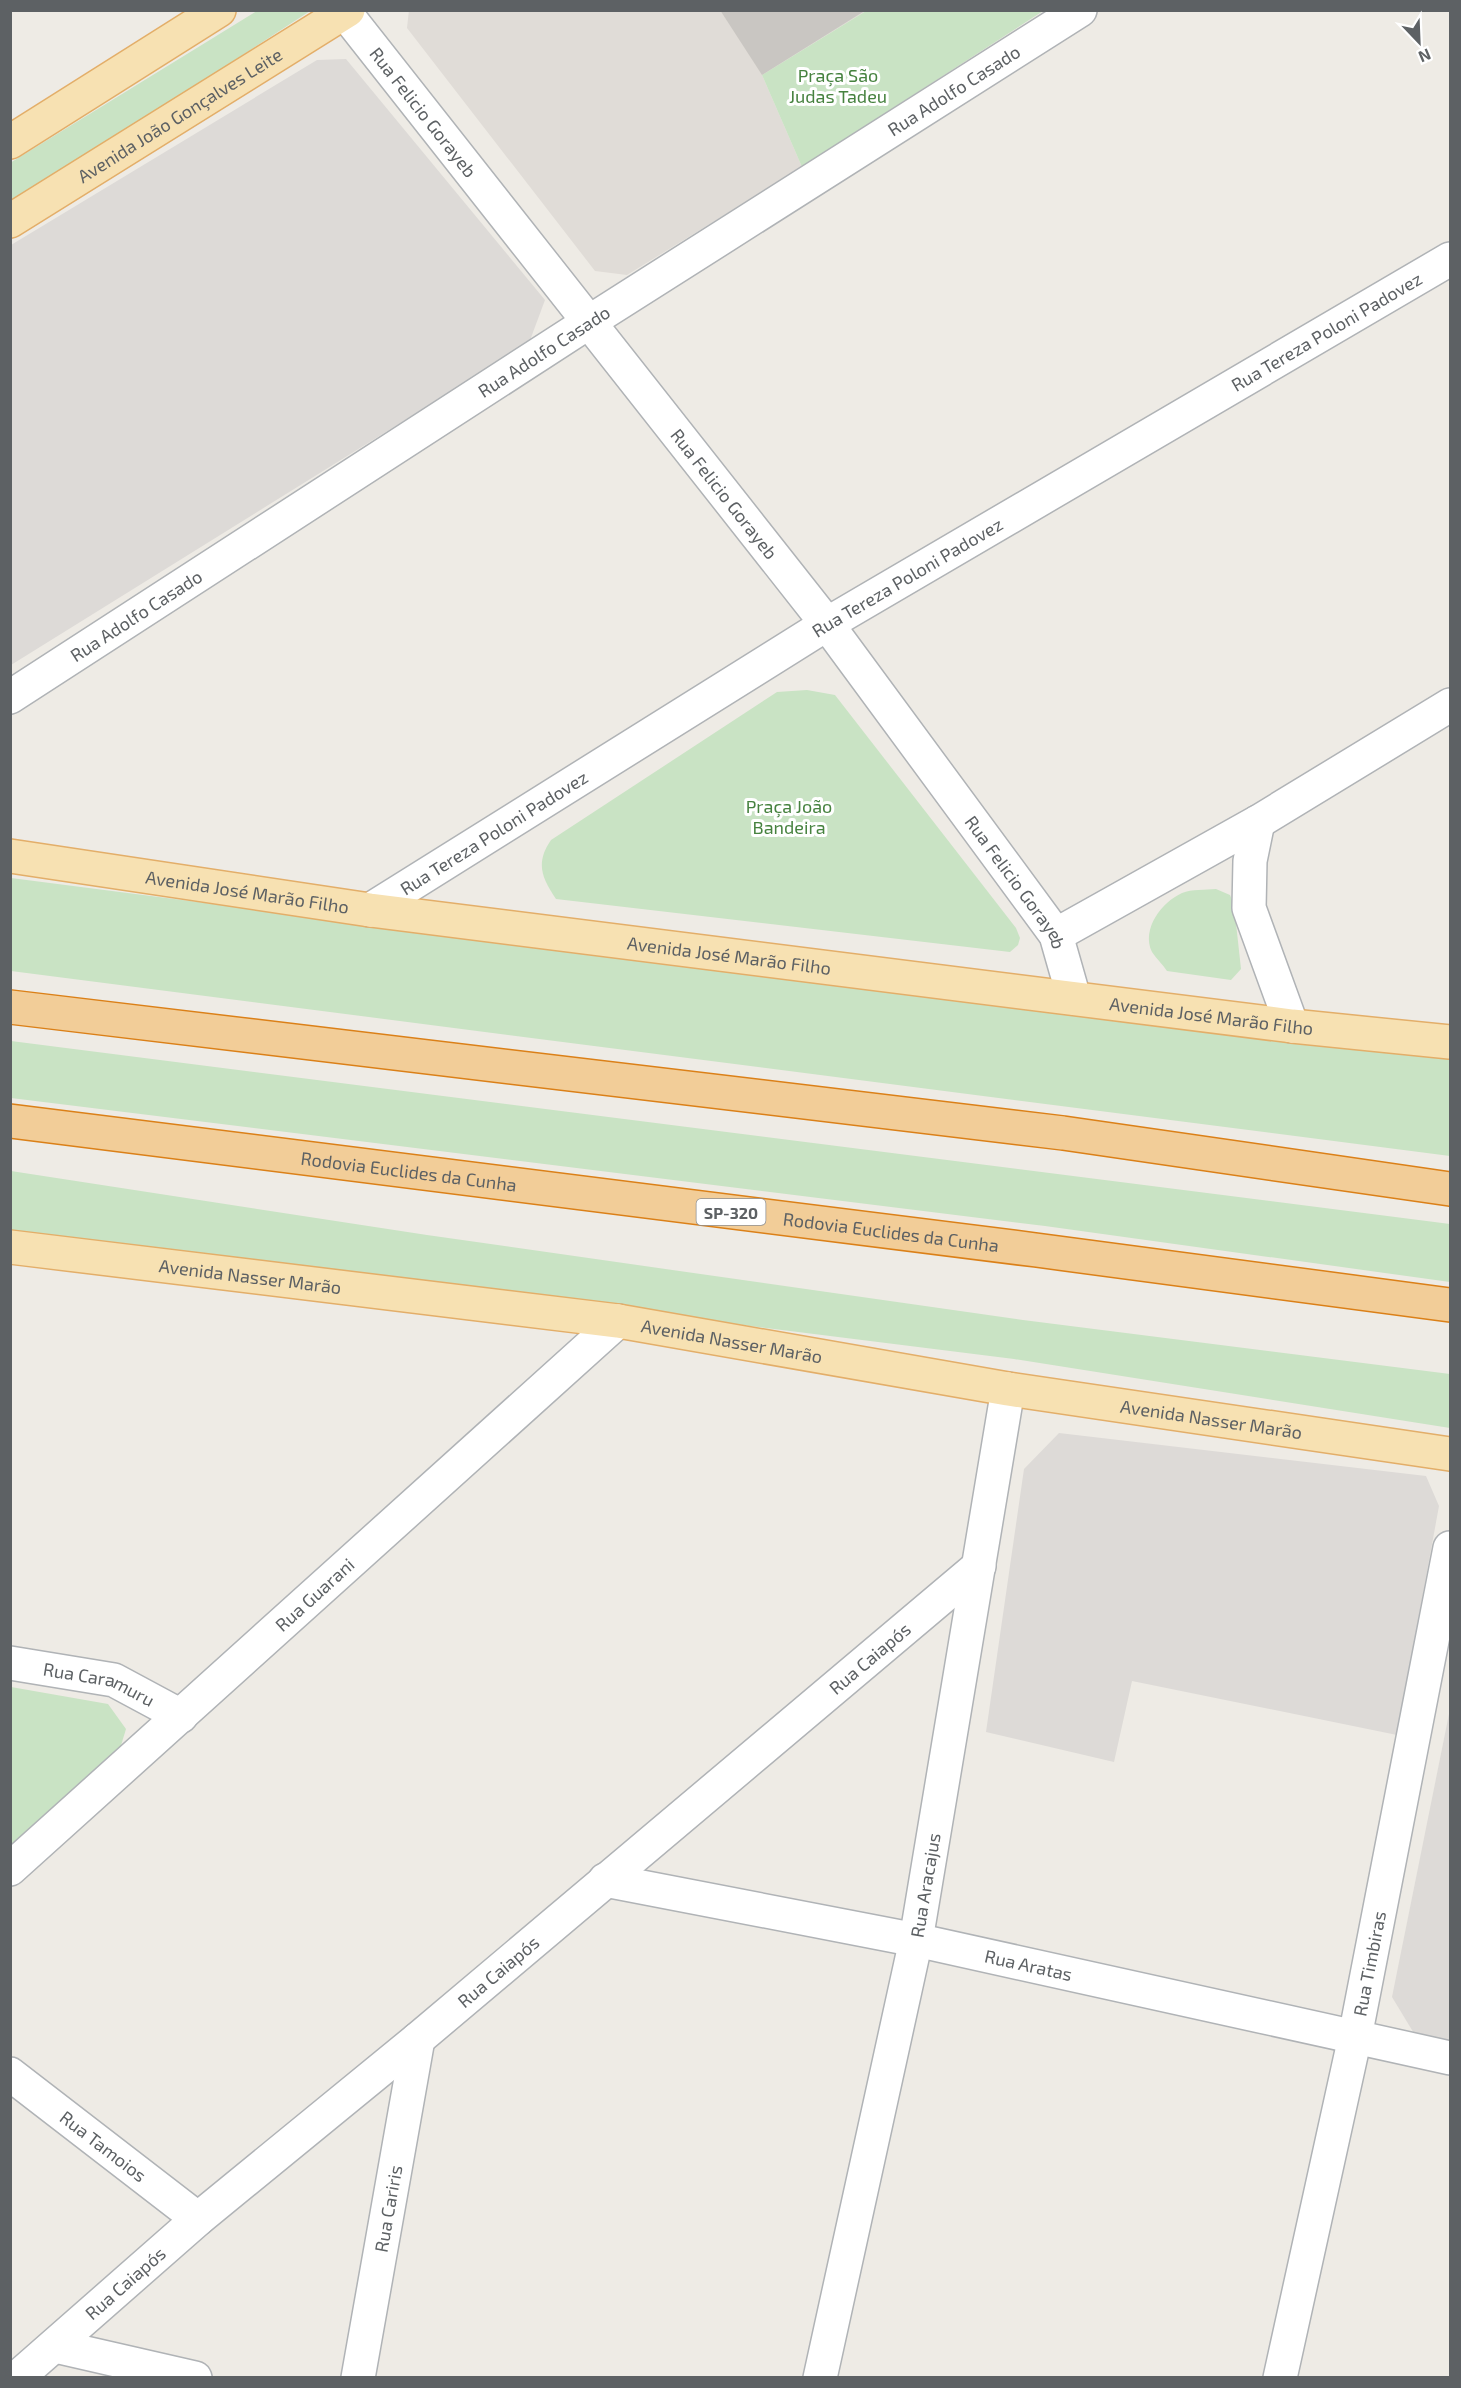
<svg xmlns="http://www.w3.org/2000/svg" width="1461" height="2388" font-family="'Exo 2',sans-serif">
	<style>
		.industrial { fill: #dddad7 }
		.education { fill: #e0dcd7 }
		.green { fill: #c9e3c4 }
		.building { fill: #c9c6c2 }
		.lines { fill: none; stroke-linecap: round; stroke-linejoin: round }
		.minor-casing { stroke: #b0b3b6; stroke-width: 36 }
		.major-casing { stroke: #e3ae69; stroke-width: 36 }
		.highway-casing { stroke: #db8018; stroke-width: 36 }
		.minor { stroke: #fff; stroke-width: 33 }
		.major { stroke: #f7e1b2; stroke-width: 33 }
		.highway { stroke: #f2cd98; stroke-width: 33 }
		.labels { text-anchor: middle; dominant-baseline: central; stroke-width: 6; stroke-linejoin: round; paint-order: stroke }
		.shield { fill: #fff; stroke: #8e9092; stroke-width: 1.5 }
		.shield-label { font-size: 16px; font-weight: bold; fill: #5d6164 }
		.park-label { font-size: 18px; fill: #46823f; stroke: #fff }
		.street-label { font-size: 18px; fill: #5d6164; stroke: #fff }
	</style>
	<rect width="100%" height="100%" fill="#eeebe5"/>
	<!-- industrial -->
	<g class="industrial">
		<path d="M346,59l199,241 -16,43 -518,322v-420l306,-185z"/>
		<path d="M1059,1433l367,43 13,30 -42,229 -265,-54 -18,81 -128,-30 38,-263z"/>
		<path d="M1450,1709v333l-35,-7 -23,-38z"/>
	</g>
	<!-- education -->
	<path class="education" d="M409,10l457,1 -104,64 40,92 -175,108 -32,-4 -188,-243z"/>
	<!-- green -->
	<g class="green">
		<path d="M257,11h53l-299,195 -1,-43z"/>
		<path d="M866,11h177l-241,156 -40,-92z"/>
		<path d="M807,690l28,5 181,233 4,10 -2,7 -8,7 -454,-53c-14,-21 -21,-36 -5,-59l226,-148z"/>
		<path d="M11,878l1063,137 376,43v98l-1439,-185z"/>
		<path d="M1216,889l14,6 4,10 7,64 -10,11 -64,-9c-4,-6 -11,-13 -15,-19 -11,-23 10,-50 30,-59 10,-4 23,-3 34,-4z"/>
		<path d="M11,1041l1439,183v58l-405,-56 -1034,-128z"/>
		<path d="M11,1171l416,64 596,85 427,54v54l-436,-69 -1003,-125z"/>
		<path d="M11,1687l97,17 18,25 -7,23 -108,95z"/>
	</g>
	<!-- building -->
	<path class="building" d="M720,10h146l-104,65z"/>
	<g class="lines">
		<!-- minor casing -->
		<g class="minor-casing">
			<g id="minor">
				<path id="s1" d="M343,10l484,614 229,311 18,63"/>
				<path id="s2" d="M10,697l579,-375 491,-312"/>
				<path d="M1258,822l-8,39 -1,47 43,118"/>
				<path id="s3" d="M370,910l457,-286 623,-365"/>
				<path d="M1056,935l202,-113 192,-117"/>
				<path id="s4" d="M10,1663l104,17 67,36"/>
				<path id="s5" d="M10,1869l608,-548"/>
				<path id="s6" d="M605,1880l311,60 534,118"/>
				<path id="s7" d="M10,2074l188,145"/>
				<path d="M55,2346l140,32"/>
				<path id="s8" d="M17,2378l181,-159 220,-180 561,-473"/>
				<path id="s9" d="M358,2378l60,-339"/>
				<path id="s10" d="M820,2378l96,-438 92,-551"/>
				<path id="s11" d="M1280,2378l75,-341 95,-489"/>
			</g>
		</g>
		<!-- major casing -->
		<g class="major-casing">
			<g id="major">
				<path d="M10,142l209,-132"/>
				<path id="s12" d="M10,221l338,-211"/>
				<path id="s13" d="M10,856l360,54 922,116 158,16"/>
				<path id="s14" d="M10,1247l608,74 390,68 442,65"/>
			</g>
		</g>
		<!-- highway casing -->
		<g class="highway-casing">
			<g id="highway">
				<path d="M10,1007l1053,126 387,56"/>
				<path id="s15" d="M10,1121l1026,129 414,55"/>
			</g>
		</g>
		<!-- minor -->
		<use href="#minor" class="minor"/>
		<!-- major -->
		<use href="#major" class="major"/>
		<!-- highway -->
		<use href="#highway" class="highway"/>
	</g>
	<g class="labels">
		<!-- shield labels -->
		<rect class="shield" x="696.5" y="1199" width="69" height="26" rx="4.5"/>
		<g class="shield-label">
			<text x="731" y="1212">SP-320</text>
		</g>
		<!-- park labels -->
		<g class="park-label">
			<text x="838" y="75">Praça São<tspan x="838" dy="21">Judas Tadeu</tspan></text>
			<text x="789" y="806">Praça João<tspan x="789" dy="21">Bandeira</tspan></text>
		</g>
		<!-- street labels -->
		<g class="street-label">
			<text stroke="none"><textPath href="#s2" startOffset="1122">Rua Adolfo Casado</textPath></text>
			<text stroke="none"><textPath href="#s1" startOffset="130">Rua Felicio Gorayeb</textPath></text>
			<text stroke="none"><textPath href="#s12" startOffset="200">Avenida João Gonçalves Leite</textPath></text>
			<text stroke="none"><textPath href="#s3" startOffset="1118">Rua Tereza Poloni Padovez</textPath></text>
			<text stroke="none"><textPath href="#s2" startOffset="636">Rua Adolfo Casado</textPath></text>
			<text stroke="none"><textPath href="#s1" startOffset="616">Rua Felicio Gorayeb</textPath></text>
			<text stroke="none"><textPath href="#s3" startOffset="632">Rua Tereza Poloni Padovez</textPath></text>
			<text stroke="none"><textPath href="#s2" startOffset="150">Rua Adolfo Casado</textPath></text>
			<text stroke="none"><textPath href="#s3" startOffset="146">Rua Tereza Poloni Padovez</textPath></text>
			<text stroke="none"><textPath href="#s1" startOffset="1102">Rua Felicio Gorayeb</textPath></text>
			<text stroke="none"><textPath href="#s13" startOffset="240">Avenida José Marão Filho</textPath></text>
			<text stroke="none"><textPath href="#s13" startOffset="726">Avenida José Marão Filho</textPath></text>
			<text stroke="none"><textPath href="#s13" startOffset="1212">Avenida José Marão Filho</textPath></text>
			<text stroke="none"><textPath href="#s15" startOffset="402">Rodovia Euclides da Cunha</textPath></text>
			<text stroke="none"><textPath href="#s15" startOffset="888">Rodovia Euclides da Cunha</textPath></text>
			<text stroke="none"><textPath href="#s14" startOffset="242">Avenida Nasser Marão</textPath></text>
			<text stroke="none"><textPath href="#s14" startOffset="728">Avenida Nasser Marão</textPath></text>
			<text stroke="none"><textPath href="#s14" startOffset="1214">Avenida Nasser Marão</textPath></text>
			<text stroke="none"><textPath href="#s5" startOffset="410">Rua Guarani</textPath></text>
			<text stroke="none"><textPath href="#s8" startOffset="1116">Rua Caiapós</textPath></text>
			<text stroke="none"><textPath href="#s4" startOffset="92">Rua Caramuru</textPath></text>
			<text stroke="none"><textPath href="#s10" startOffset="504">Rua Aracajus</textPath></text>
			<text stroke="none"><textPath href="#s6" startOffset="432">Rua Aratas</textPath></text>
			<text stroke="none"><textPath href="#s11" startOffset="424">Rua Timbiras</textPath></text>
			<text stroke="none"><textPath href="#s8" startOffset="630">Rua Caiapós</textPath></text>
			<text stroke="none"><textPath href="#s7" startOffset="118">Rua Tamoios</textPath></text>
			<text stroke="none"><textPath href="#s9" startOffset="172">Rua Cariris</textPath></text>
			<text stroke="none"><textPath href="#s8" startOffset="144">Rua Caiapós</textPath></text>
		</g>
	</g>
	<!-- border -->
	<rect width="1461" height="2388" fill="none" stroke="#5d6164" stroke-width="24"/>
	<!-- north arrow -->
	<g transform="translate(1419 42) rotate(157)" stroke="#ffffff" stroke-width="4.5" paint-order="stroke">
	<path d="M0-4.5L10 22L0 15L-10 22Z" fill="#5d6164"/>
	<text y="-9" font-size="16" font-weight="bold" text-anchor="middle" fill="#5d6164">N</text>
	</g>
</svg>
